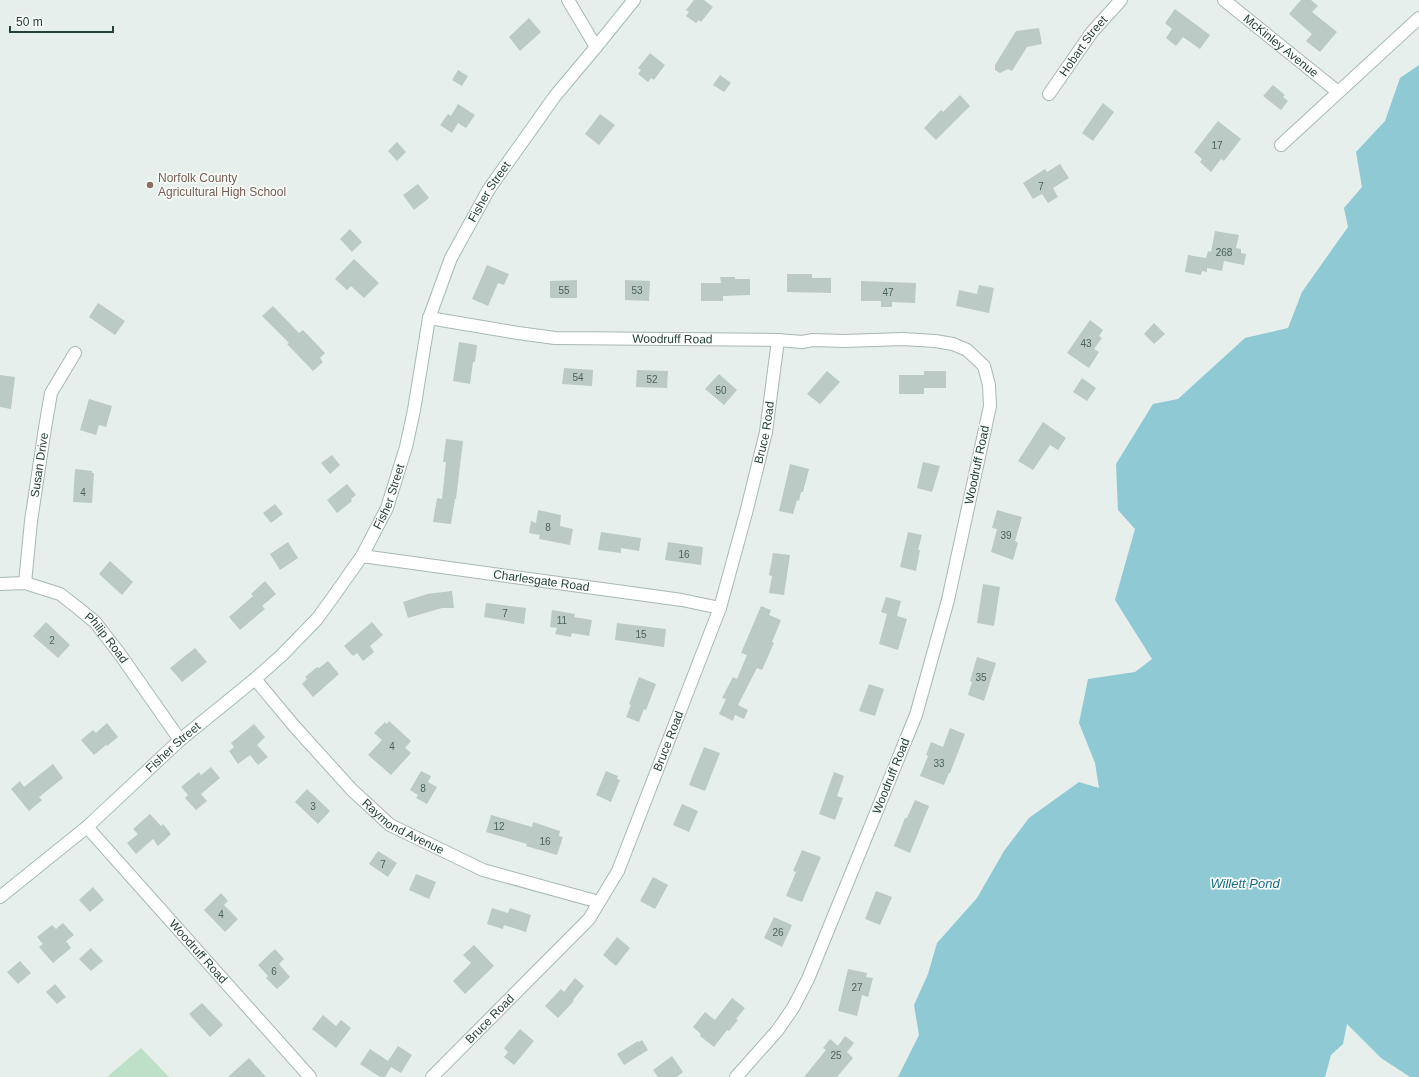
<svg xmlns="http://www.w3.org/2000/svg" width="1419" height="1077" font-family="Helvetica,sans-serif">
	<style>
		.green { fill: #bfe0c8 }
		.water { fill: #8ec9d4 }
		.building { fill: #bbcac4 }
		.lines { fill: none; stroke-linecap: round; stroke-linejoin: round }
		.street-casing { stroke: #a8b8b2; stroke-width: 14 }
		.secondary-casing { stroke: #a4bbb3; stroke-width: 14 }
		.street { stroke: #fff; stroke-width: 12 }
		.secondary { stroke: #fff; stroke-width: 12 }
		.education-dot { fill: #8d6e63; stroke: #f7fbf9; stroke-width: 1.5 }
		.labels { text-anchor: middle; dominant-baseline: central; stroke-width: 3.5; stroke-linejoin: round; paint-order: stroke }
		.number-label { font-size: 10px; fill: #4a645c }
		.street-label { font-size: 12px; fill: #24423a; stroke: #f7fbf9 }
		.education-label { font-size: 12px; fill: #785e54; stroke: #f7fbf9; text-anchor: start }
		.water-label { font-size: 13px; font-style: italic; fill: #1c6f80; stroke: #f7fbf9 }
	</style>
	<rect width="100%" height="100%" fill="#e6efeb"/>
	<!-- green -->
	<path class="green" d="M141,1048l28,29h-62z"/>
	<!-- water -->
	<path class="water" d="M1419,65v1012h-9l-29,-19 -34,-34 -4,20 -12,11 -6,22h-427l21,-42 -5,-30 14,-31 9,-31 40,-45 27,-47 25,-33 50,-36 20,6 -4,-25 -16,-40 9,-44 47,-7 17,-13 -37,-59 20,-71 -17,-19 -2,-46 37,-60 25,-5 67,-61 43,-10 14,-36 46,-65 -4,-19 18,-21 -6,-35 29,-31 15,-43z"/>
	<!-- building -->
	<g class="building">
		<path d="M694,0h10l9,7 -12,15 -2,-2 -3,3 -10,-7 3,-4 -3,-2z"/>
		<path d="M1301,0h10l7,6 -6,6 25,20 -17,20 -14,-11 6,-7 -23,-20z"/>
		<path d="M1175,9l35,26 -10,14 -17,-12 -7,9 -10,-8 6,-9 -7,-6z"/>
		<path d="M529,18l12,14 -21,19 -11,-14z"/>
		<path d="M1039,28l3,16 -15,3 -15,24 -4,-2 -8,4 -5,-3v-5l21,-34z"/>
		<path d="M650,53l15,12 -11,15 -3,-2 -3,4 -10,-8 3,-4 -3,-2z"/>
		<path d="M458,70l10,6 -6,10 -10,-6z"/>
		<path d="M720,75l11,8 -7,9 -11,-7z"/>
		<path d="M1273,85l12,10 -2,2 5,4 -7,9 -18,-14z"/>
		<path d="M960,95l10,11 -34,34 -12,-12 17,-18 2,2z"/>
		<path d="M1103,103l11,9 -21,29 -11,-8z"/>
		<path d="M458,104l17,11 -9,13 -8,-5 -6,10 -12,-8 8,-11 3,2z"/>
		<path d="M600,114l15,11 -16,20 -14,-11z"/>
		<path d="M1218,121l23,18 -17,22 -3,-2 -10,13 -11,-10 2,-3 -8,-7z"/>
		<path d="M397,142l9,10 -9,9 -9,-10z"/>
		<path d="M1060,164l9,14 -16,10 5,9 -10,6 -6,-9 -9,5 -10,-16 22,-14 2,3z"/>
		<path d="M418,184l11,14 -15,12 -11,-15z"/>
		<path d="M350,229l12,13 -10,10 -12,-13z"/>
		<path d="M1215,231l24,4 -3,13 5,1v4l5,1 -2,11 -20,-4 -2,10 -15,-3v4l-5,-1 -1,4 -16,-3 3,-17 18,3 2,-7 3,1z"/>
		<path d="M354,259l25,24 -15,15 -13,-12 -4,4 -12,-11z"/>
		<path d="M487,265l22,9 -5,11 -6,-2 -10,23 -16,-7z"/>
		<path d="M787,274h25v4h19v15l-44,-1z"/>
		<path d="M720,277h15v2h15v16l-27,1v5h-22v-18h20z"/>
		<path d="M577,280v18h-27v-17z"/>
		<path d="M625,280l25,1 -1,20 -24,-1z"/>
		<path d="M861,281l55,2 -1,20 -23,-1v5h-11v-6h-20z"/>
		<path d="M979,285l15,3 -5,25 -33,-7 3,-16 18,4z"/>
		<path d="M98,303l27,18 -10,14 -26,-18z"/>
		<path d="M273,306l26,27 4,-3 22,23 -5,5 3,4 -10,9 -26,-27 2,-1 -27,-27z"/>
		<path d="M1090,320l13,10 -4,6 3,2 -8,11 5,3 -10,16 -22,-15z"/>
		<path d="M1154,323l11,11 -11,10 -10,-10z"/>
		<path d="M459,342l18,3 -2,17h-2l-3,22 -17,-3z"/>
		<path d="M564,368l29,2 -1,16 -30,-2z"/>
		<path d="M637,370l31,1 -1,17 -31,-1z"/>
		<path d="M827,371l13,11 -20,22 -13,-10z"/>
		<path d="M924,371h22v17h-22v6h-25v-19h25z"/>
		<path d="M719,374l18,16 -13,15 -19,-16z"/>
		<path d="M0,375l15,2 -4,32 -11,-2z"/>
		<path d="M1082,378l14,10 -9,13 -14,-9z"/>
		<path d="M89,399l23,7 -6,21 -7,-2 -3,10 -16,-5z"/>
		<path d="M1043,422l23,16 -8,12 -8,-5 -17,25 -15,-9z"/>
		<path d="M446,439l17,2 -7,58h-1l-4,25 -18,-2 4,-24 5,1 4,-37h-3z"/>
		<path d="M332,455l8,10 -10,9 -9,-11z"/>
		<path d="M923,462l17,4 -8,26 -15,-4z"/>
		<path d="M790,464l19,5 -6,23h-2l-2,9 -2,-1 -4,14 -14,-3z"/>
		<path d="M75,469l17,2v2h2l-2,30 -19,-1z"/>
		<path d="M347,484l9,11 -5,4 1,2 -15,12 -10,-13z"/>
		<path d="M275,504l8,10 -12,9 -8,-10z"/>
		<path d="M538,510l23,5 -1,11 13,3 -3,16 -31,-6 1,-4 -11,-2 2,-12 5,2z"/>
		<path d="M997,510l25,7 -7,24 3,2 -5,17 -22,-8 6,-23 -5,-1z"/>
		<path d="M601,532l40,6 -2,13 -18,-3v5l-23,-3z"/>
		<path d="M908,532l14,3 -4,15h2l-4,21 -16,-4z"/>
		<path d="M288,542l10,16 -18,12 -10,-16z"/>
		<path d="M668,542l35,5 -2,18 -36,-5z"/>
		<path d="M773,553l17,2 -6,40 -15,-2 3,-17 -3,-1z"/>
		<path d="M110,561l23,21 -11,13 -23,-21z"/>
		<path d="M265,581l11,13 -14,12 3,3 -25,21 -11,-13 24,-21 -2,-2z"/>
		<path d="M983,584l17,3 -6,39 -17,-3z"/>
		<path d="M452,591l2,17h-12l-34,10 -5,-16 24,-8z"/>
		<path d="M886,597l15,4 -4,15 10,3 -9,31 -19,-6 8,-30 -6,-2z"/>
		<path d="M486,603l40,5 -2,16 -40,-7z"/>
		<path d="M761,606l10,4 -2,5 12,5 -9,22 2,1 -12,27 -5,-2 -19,37 10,5 -4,9 -9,-4 -2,6 -14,-7 7,-15 -4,-1 11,-21 4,2 10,-24 -6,-2z"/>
		<path d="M552,610l23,4 -1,3 18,3 -3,16 -17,-3 -1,4 -16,-3 2,-6 -7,-1z"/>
		<path d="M46,622l24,23 -12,13 -25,-22z"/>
		<path d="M372,622l11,13 -13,11 4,6 -11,9 -6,-8 -4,3 -9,-10z"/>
		<path d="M617,623l49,6 -2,18 -49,-7z"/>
		<path d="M195,648l12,14 -25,20 -12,-14z"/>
		<path d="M977,657l19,6 -12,38 -16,-6 4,-13 -2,-1z"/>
		<path d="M328,661l11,13 -26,23 -11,-13 5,-5 -2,-2 12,-10 2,1z"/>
		<path d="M639,677l17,7 -10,26 -2,-1 -5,13 -13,-5 5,-12 -2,-1z"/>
		<path d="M869,684l15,5 -9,27 -16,-5z"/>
		<path d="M389,721l22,20 -6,7 6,5 -20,22 -23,-20 14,-15 -8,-7 11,-11 2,2z"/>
		<path d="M107,723l11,14 -11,9 -1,-1 -12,10 -13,-15 12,-10 3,3z"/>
		<path d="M254,724l11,13 -8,8 11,12 -10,8 -8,-10 -12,9 -9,-13 5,-4 -3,-4z"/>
		<path d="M950,728l15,6 -15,39h-1l-5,12 -24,-9 8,-20 -2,-1 5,-13 12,5z"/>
		<path d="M704,747l16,6 -15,38 -16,-6z"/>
		<path d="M53,764l10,14 -24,19 3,3 -13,11 -18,-22 9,-8 4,6z"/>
		<path d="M211,767l9,11 -19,16 6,7 -11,9 -11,-12 3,-3 -7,-8 18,-15 2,3z"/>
		<path d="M421,771l10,5 -3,6 9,5 -10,17 -11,-6 2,-3 -8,-5z"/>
		<path d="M606,771l12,5 -1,3 3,1 -9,22 -15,-7z"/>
		<path d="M834,772l10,4 -7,20 6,2 -8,22 -16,-6z"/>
		<path d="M307,789l23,22 -12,13 -23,-22z"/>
		<path d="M915,800l14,6 -19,47 -16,-7 11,-28h2z"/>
		<path d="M682,804l16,7 -9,21 -16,-7z"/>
		<path d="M150,814l11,12 2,-2 8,10 -13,12 -5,-7 -17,15 -9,-11 11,-9 -5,-5z"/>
		<path d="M491,815l41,12 1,-5 27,9 -1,5 4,1 -6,18 -31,-9 1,-2 -41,-12z"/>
		<path d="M802,850l19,7 -19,45 -16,-6 10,-24 -3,-1z"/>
		<path d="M378,851l19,12 -9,14 -19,-13z"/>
		<path d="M416,874l20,8 -7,17 -20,-9z"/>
		<path d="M653,877l15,8 -13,24 -15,-8z"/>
		<path d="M93,887l11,13 -14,12 -11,-12z"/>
		<path d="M876,891l16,6 -12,28 -15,-6z"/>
		<path d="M221,893l7,8 -4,4 14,14 -13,13 -21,-22z"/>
		<path d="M492,908l16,5 2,-5 21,7 -5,17 -22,-7 -1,4 -16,-5z"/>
		<path d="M774,917l18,8 -10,22 -18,-9z"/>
		<path d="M63,923l11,12 -8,6 5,7 -18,15 -14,-16 4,-3 -6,-7 15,-12 4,4z"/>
		<path d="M617,937l13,11 -14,18 -13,-11z"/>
		<path d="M474,945l20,21 -29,28 -12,-13 18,-18 -8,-8z"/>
		<path d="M91,948l12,13 -12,10 -12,-12z"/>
		<path d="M275,949l9,10 -5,5 11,13 -13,12 -11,-11 2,-2 -10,-11z"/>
		<path d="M20,961l11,12 -13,11 -11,-12z"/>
		<path d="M848,969l19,4 -1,4 7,1 -5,19 -6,-2 -5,21 -19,-5z"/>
		<path d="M575,978l9,8 -11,14 1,1 -16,17 -13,-12 16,-17 3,3z"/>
		<path d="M55,984l11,13 -9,7 -11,-12z"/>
		<path d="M732,998l13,10 -9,11 2,1 -9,11 -2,-1 -13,17 -14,-11 1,-2 -8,-7 12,-15 10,8z"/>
		<path d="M202,1003l21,22 -13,12 -21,-23z"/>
		<path d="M323,1015l13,11 5,-6 10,8 -15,20 -24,-19z"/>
		<path d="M520,1029l14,12 -20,24 -10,-8 4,-5 -4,-4z"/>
		<path d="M845,1036l9,7 -7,9 6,6 -16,19h-33l22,-27 -3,-2 7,-9 8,7z"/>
		<path d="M642,1040l6,10 -24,15 -7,-11 21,-13 1,1z"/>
		<path d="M398,1046l14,9 -11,18 -10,-6 -6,10h-5l-20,-13 10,-15 18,12z"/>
		<path d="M672,1056l11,16 -6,5h-19l-5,-7z"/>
		<path d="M249,1058l17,19h-38z"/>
	</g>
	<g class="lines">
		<!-- street casing -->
		<g class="street-casing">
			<g id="street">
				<path d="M568,0l28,47"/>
				<path id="s1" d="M1224,0l114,92"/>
				<path id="s2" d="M1049,94l43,-62 29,-32"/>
				<path d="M1281,145l138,-127"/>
				<path id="s3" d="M429,318l89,15 37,5 223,2 24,2 11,-2 31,1 59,-2 32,2 18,3 14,6 17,16 5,19 1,21 -42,194 -32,115 -108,264 -15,29 -16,23 -41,46"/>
				<path id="s4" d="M362,556l320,44 38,8"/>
				<path id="s5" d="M25,583l6,-62 14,-93 6,-35 24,-40"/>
				<path id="s6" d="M0,584l25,-1 35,11 18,14 17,14 24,31 61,87"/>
				<path id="s7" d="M255,679l40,48 57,63 38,35 93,45 116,32"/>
				<path id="s8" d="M87,827l223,250"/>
				<path id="s9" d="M432,1077l157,-158 29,-48 102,-263 26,-95 20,-81 12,-92"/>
			</g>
		</g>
		<!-- secondary casing -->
		<g class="secondary-casing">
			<g id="secondary">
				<path id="s10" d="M0,897l87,-70 93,-87 75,-61 26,-23 36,-37 16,-22 29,-41 25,-48 19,-61 8,-37 15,-92 22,-60 38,-69 66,-93 41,-49 38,-47"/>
			</g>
		</g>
		<!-- street -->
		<use href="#street" class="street"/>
		<!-- secondary -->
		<use href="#secondary" class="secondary"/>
	</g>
	<!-- markers -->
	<circle class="education-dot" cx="150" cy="185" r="4"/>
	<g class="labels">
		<!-- number labels -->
		<g class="number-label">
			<text x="1217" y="145">17</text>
			<text x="1041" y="186">7</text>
			<text x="1224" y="252">268</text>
			<text x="564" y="290">55</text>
			<text x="637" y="290">53</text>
			<text x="888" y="292">47</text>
			<text x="1086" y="343">43</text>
			<text x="578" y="377">54</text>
			<text x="652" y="379">52</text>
			<text x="721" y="390">50</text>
			<text x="83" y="492">4</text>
			<text x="548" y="527">8</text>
			<text x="1006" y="535">39</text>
			<text x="684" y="554">16</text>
			<text x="505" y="613">7</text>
			<text x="562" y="620">11</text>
			<text x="641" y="634">15</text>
			<text x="52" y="640">2</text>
			<text x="981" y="677">35</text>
			<text x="392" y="746">4</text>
			<text x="939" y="763">33</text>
			<text x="423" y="788">8</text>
			<text x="313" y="806">3</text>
			<text x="499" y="826">12</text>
			<text x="545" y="841">16</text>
			<text x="383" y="864">7</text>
			<text x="221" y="914">4</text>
			<text x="778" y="932">26</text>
			<text x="274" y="971">6</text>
			<text x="857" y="987">27</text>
			<text x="836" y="1055">25</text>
		</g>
		<!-- street labels -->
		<g class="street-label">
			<text stroke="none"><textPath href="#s2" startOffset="59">Hobart Street</textPath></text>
			<text stroke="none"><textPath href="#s1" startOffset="73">McKinley Avenue</textPath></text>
			<text stroke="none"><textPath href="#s10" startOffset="889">Fisher Street</textPath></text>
			<text stroke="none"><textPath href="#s3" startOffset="245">Woodruff Road</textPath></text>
			<text stroke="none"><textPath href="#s9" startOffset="742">Bruce Road</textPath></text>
			<text stroke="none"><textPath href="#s5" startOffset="119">Susan Drive</textPath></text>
			<text transform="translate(977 465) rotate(-78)">Woodruff Road</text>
			<text stroke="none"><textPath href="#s10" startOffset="565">Fisher Street</textPath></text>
			<text stroke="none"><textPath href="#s4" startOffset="181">Charlesgate Road</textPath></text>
			<text stroke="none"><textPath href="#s6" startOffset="126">Philip Road</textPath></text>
			<text stroke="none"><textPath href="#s9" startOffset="418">Bruce Road</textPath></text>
			<text stroke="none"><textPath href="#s10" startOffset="229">Fisher Street</textPath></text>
			<text transform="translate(891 776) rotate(-68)">Woodruff Road</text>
			<text stroke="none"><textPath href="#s7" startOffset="211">Raymond Avenue</textPath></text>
			<text stroke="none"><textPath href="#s8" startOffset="167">Woodruff Road</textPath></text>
			<text stroke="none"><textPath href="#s9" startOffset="82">Bruce Road</textPath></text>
		</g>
		<!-- education labels -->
		<g class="education-label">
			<text x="158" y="178">Norfolk County<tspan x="158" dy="14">Agricultural High School</tspan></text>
		</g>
		<!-- water labels -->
		<g class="water-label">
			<text x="1245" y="883">Willett Pond</text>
		</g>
	</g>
	<!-- scale -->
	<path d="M10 26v6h103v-6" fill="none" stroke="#24423a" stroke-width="2"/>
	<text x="16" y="26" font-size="12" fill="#24423a" stroke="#f7fbf9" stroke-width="3" paint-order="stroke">50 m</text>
</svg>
